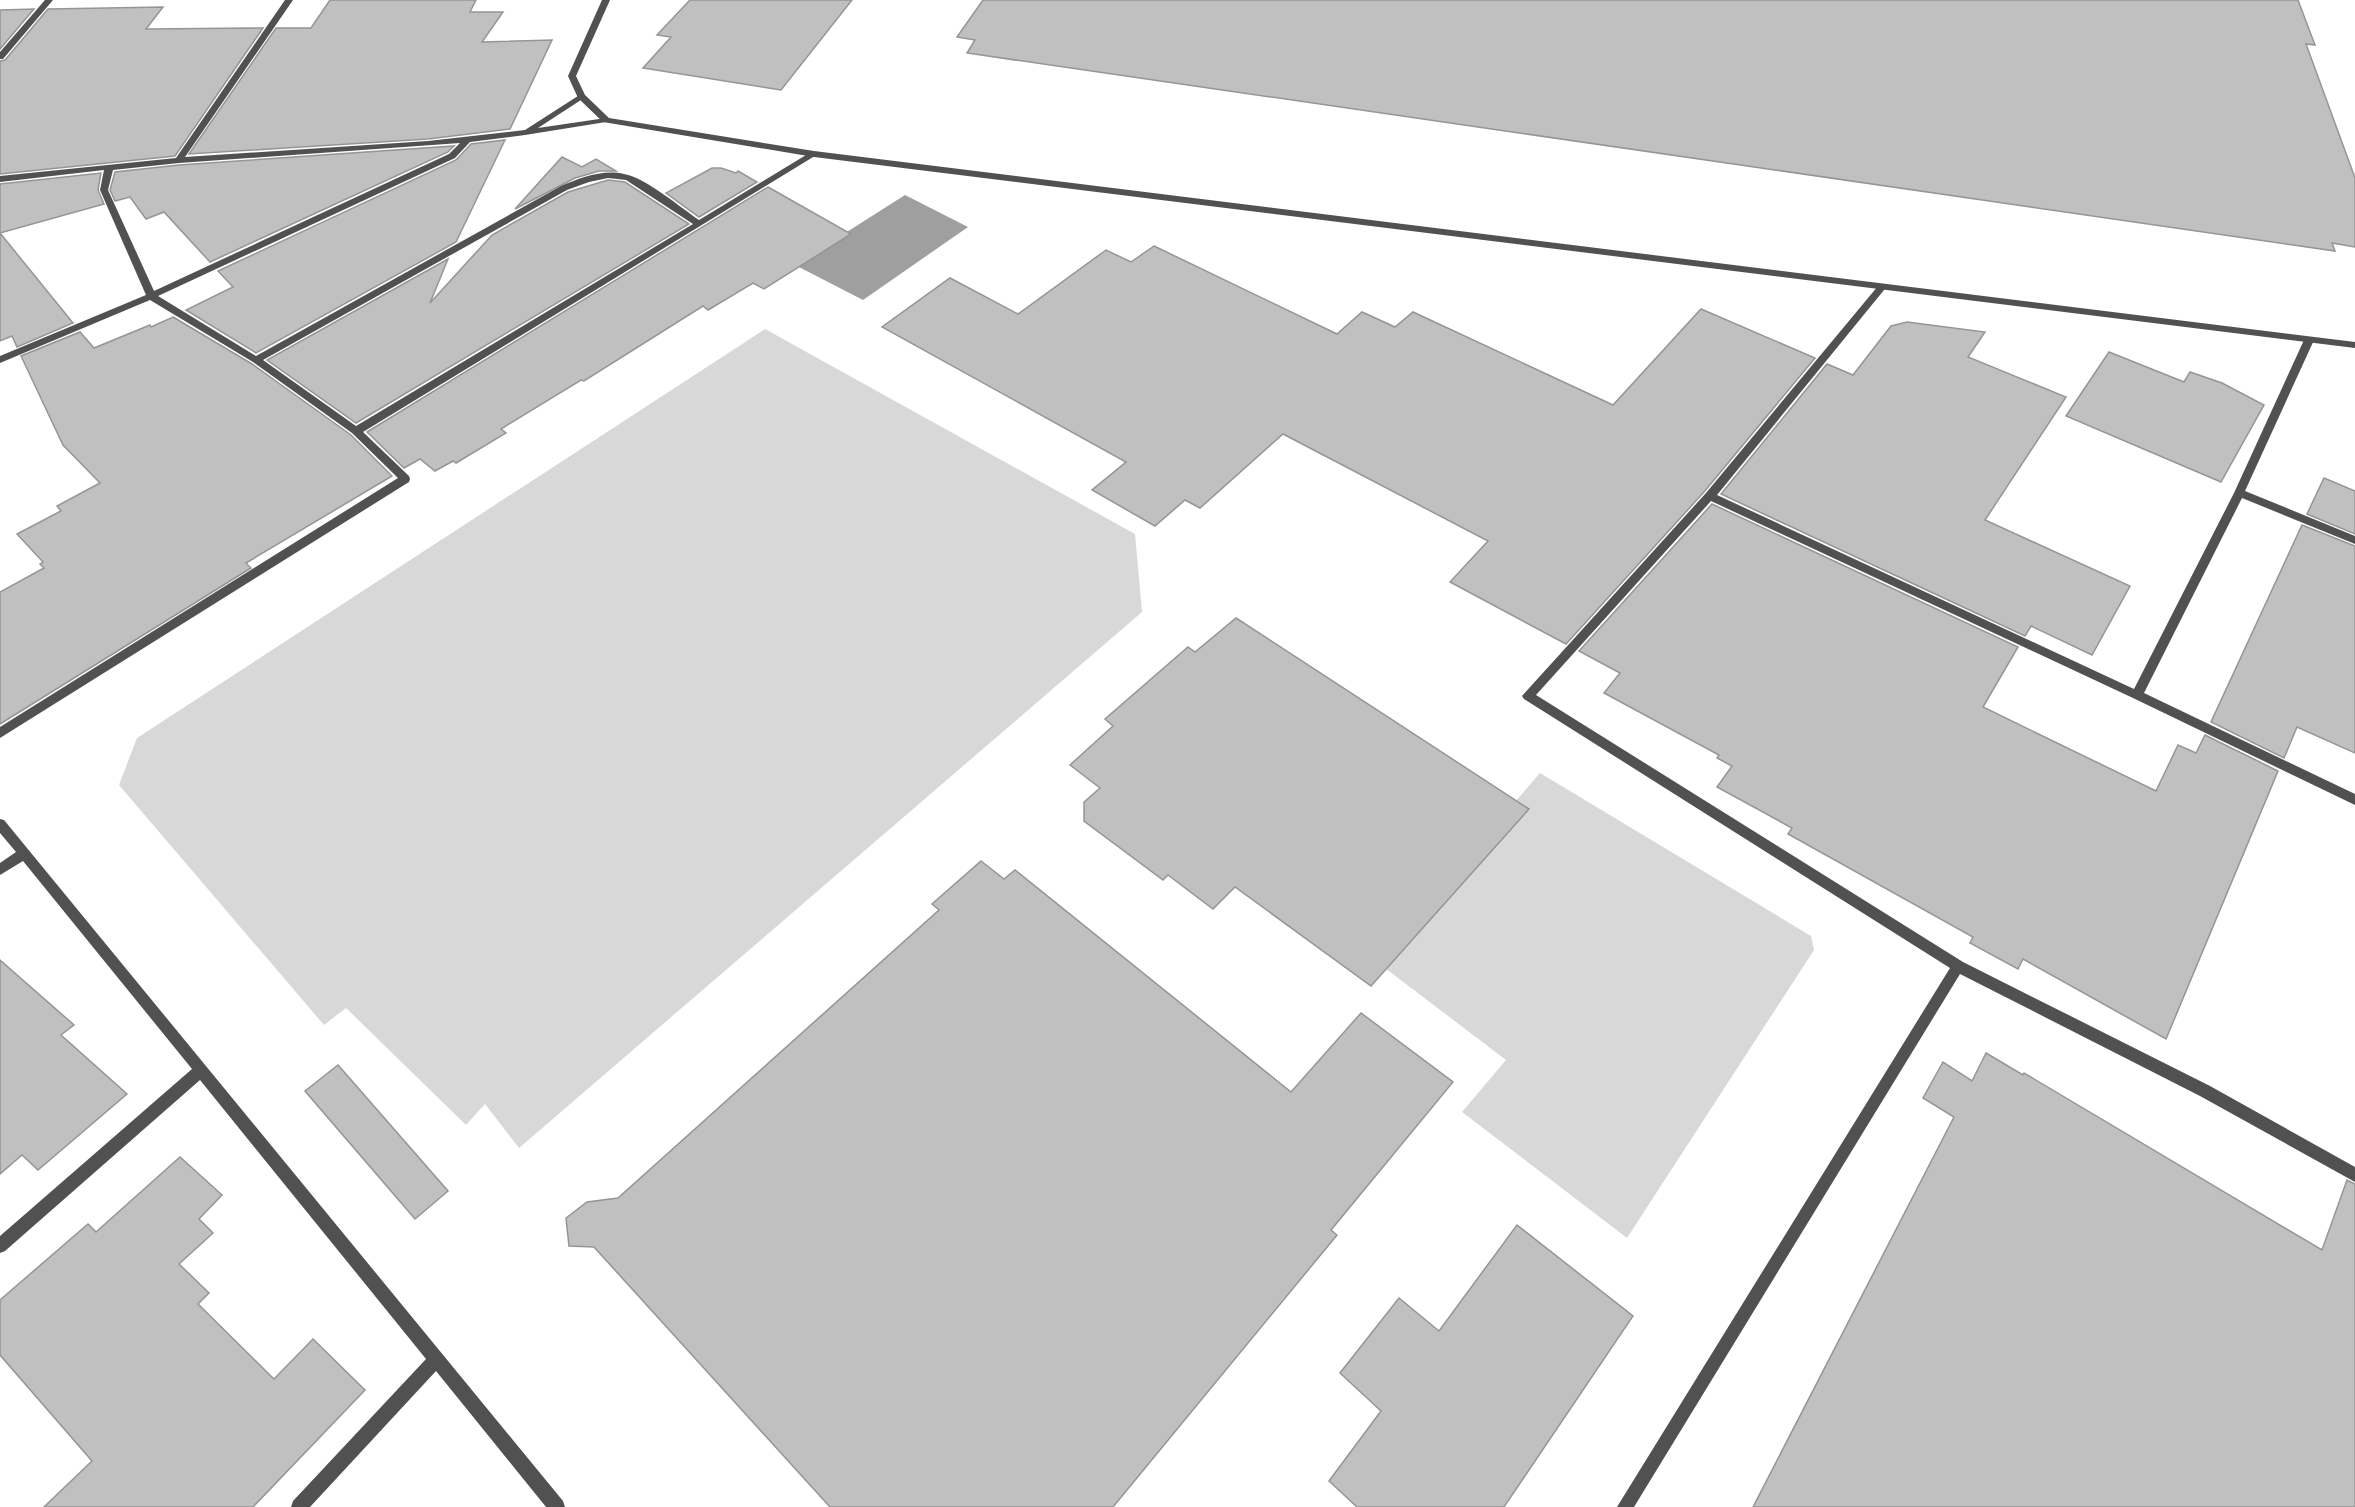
<svg xmlns="http://www.w3.org/2000/svg" width="2355" height="1507" font-family="'PT Sans',sans-serif">
	<style>
		.green { fill: #d8d8d8 }
		.water { fill: #9f9f9f }
		.building { fill: #c0c0c0; stroke: #959595; stroke-width: 1.5 }
		.lines { fill: none; stroke-linecap: round; stroke-linejoin: round }
		.minor { fill: #515151; fill-rule: evenodd }
		.tertiary { fill: #515151; fill-rule: evenodd }
	</style>
	<rect width="100%" height="100%" fill="#fff"/>
	<!-- green -->
	<g class="green">
		<path d="M765,329l370,205 7,78 -623,536 -34,-44 -19,21 -120,-117 -22,17 -205,-240 18,-47z"/>
		<path d="M1540,773l271,163 3,14 -187,288 -165,-126 44,-52 -129,-98z"/>
	</g>
	<!-- water -->
	<path class="water" d="M905,195l63,32 -105,73 -68,-35z"/>
	<!-- building -->
	<g class="building">
		<path d="M330,0h146l-6,12h33l-21,30 70,-2 -42,89 -82,10 -239,15 87,-126h35z"/>
		<path d="M690,0h162l-71,90 -138,-22 28,-31 -14,-2z"/>
		<path d="M983,0h1315l17,45 -9,-1 49,134v69l-23,-4 3,8 -1368,-198 8,-13 -18,-3z"/>
		<path d="M163,7l-17,22 117,-1 -88,128 -175,18v-113l5,-1 43,-51z"/>
		<path d="M34,9l-34,40v-39z"/>
		<path d="M505,140l-49,102 -200,111 -70,-43 47,-23 -15,-16 238,-111 15,-16z"/>
		<path d="M454,146l-6,6 -238,110 -46,-50 -18,7 -16,-22 -15,4 -5,-11 5,-18 64,-7z"/>
		<path d="M562,157l20,10 14,-8 20,12h-17l-24,7 -60,31z"/>
		<path d="M712,168h9l15,5 2,-2 19,11 -58,35 -33,-24z"/>
		<path d="M101,173l-3,17 6,14 -104,29v-49z"/>
		<path d="M608,180l17,2 64,42 -333,199 -89,-63 181,-101 -18,44 62,-68 76,-43z"/>
		<path d="M768,187l83,47 -87,55 -11,-6 -45,27 -5,-4 -119,75 -3,-1 -80,49 5,4 -50,30 -3,-2 -18,10 -15,-12 -16,9 -37,-36z"/>
		<path d="M0,233l73,90 -56,24 -5,-11 -12,5z"/>
		<path d="M1154,246l183,88 25,-22 33,15 18,-15 200,93 88,-96 114,49 -111,134 -138,152 -116,-62 38,-41 -205,-107 -83,74 -15,-8 -30,26 -63,-36 34,-28 -244,-135 68,-49 68,36 88,-64 25,12z"/>
		<path d="M173,317l79,47 99,71 41,41 -146,87 5,5 -251,156v-132l44,-24 -4,-4 3,-2 -26,-28 44,-23 -4,-5 43,-23 -37,-38 -42,-89 59,-24 14,16 56,-23 1,2z"/>
		<path d="M1907,322l78,10 -17,25 98,40 -81,123 145,66 -38,69 -61,-29 -6,10 -304,-142 106,-130 26,11 38,-49z"/>
		<path d="M2109,352l75,30 6,-10 32,11 42,22 -43,77 -155,-66z"/>
		<path d="M2324,478l31,13v43l-48,-20z"/>
		<path d="M1712,504l306,143 -35,60 173,84 22,-46 18,8 9,-18 73,36 -112,268 -143,-80 -5,10 -48,-26 3,-6 -185,-103 4,-6 -75,-41 15,-21 -15,-8 2,-3 -115,-62 16,-20 -41,-22z"/>
		<path d="M2302,525l53,21v207l-58,-26 -13,31 -73,-36z"/>
		<path d="M1236,618l293,191 -158,177 -136,-99 -22,22 -45,-34 -5,5 -79,-59v-19l16,-14 -30,-23 43,-39 -8,-7 83,-72 7,5z"/>
		<path d="M981,861l23,18 11,-9 276,222 70,-79 92,69 -122,148 6,5 -224,272h-283l-236,-260 -25,-1 -3,-28 21,-16 31,-4 321,-288 -7,-6z"/>
		<path d="M0,960l74,65 -13,10 66,59 -89,76 -16,-15 -22,19z"/>
		<path d="M1986,1053l37,22 1,-2 298,177 25,-70 8,4v323h-602l201,-390 -31,-19 20,-36 29,19z"/>
		<path d="M338,1065l110,126 -33,28 -110,-128z"/>
		<path d="M180,1157l42,38 -23,24 14,14 -34,31 30,29 -11,11 76,75 39,-40 52,51 -112,117h-209l48,-46 -92,-106v-55l88,-76 8,8z"/>
		<path d="M1517,1225l116,91 -129,191h-147l-28,-26 52,-70 -41,-38 59,-75 40,33z"/>
	</g>
	<g class="lines">
		<!-- minor -->
		<g class="minor">
			<path d="M45,0h8l-50,59h-3v-7z"/>
			<path d="M285,0h8l-108,157 243,-16 97,-11 56,-36h3v4l-46,30 68,-10 4,2 -4,2 -81,13 -55,7 -15,16 -297,138 98,60 305,-170c19,-8 42,-17 63,-12 22,4 56,33 75,46l112,-68 7,2 -455,278 46,44 1,3 -1,3 -409,256v-11l398,-249 -46,-45 -99,-71 -103,-62 -150,63v-7l146,-61 -46,-105 4,-20 -104,12v-6l176,-18zM460,143l-11,11 -295,137 -46,-101 5,-20 66,-7zM608,178l18,2 67,44 -337,202 -93,-66 304,-170 22,-8z"/>
			<path d="M1881,285l5,3 -2,2 -167,205 417,194 100,-196 70,-153 2,-2h6l2,2 -69,151 110,45v8l-113,-46 -98,195 211,101v11l-222,-107 -422,-197 -175,194 427,267 247,124 145,81v15l-155,-86 -240,-122 -326,533h-17l333,-539 -426,-269 -2,-3 184,-203 172,-207z"/>
			<path d="M0,819l4,1 559,681 2,6h-19l-110,-136 -126,136h-19l2,-6 133,-142 -226,-279 -195,171 -5,2v-17l192,-167 -169,-208 -23,14v-12l16,-11 -16,-19z"/>
		</g>
		<!-- tertiary -->
		<path class="tertiary" d="M602,0h8l-34,76 9,19 24,23 205,33 1541,191v6l-1541,-191 -211,-35 -25,-24 -10,-22z"/>
	</g>
</svg>
